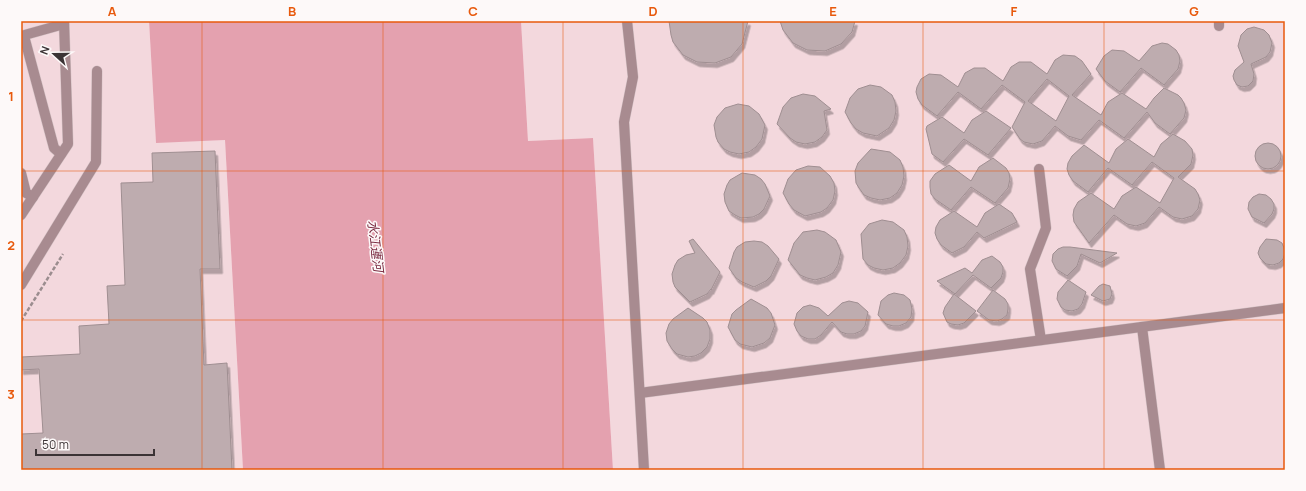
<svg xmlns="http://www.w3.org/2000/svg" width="1306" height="491" font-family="Manrope,'Noto Sans JP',sans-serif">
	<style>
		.built { fill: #f3d8dd }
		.water { fill: #e4a1af }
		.building { fill: #beacaf; stroke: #9f8e91; fill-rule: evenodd; filter: url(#shadow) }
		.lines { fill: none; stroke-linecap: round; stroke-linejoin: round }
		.minor-casing { stroke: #d5c3c6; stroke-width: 11 }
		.path { stroke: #9b8d8f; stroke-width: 2.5; stroke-dasharray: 4 2; stroke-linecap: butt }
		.minor { stroke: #a88b90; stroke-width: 10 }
		.grid { fill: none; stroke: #e8590c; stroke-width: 1; stroke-opacity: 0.55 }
		.labels { text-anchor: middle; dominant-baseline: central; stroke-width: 3; stroke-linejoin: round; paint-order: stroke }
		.water-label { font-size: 13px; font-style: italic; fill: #7b2c42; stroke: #fdf9f9 }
		.neatline { fill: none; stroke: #e8590c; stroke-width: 1.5 }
		.grid-label { font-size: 13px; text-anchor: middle; font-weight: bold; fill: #e8590c }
	</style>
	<defs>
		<filter id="shadow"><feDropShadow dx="2.5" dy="4.5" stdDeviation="0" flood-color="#0004"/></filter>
	</defs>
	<rect width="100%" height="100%" fill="#fbe7ea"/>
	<!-- built -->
	<g class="built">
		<path d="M21,21h128l7,121 69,-2 18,330h-222z"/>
		<path d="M521,21h764v449h-672l-20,-332 -65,3z"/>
	</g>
	<!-- water -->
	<path class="water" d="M149,21h372l7,120 65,-3 20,332h-370l-18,-330 -69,3z"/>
	<!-- building -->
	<g class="building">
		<path d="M669,21h79l-6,23 -11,13 -16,6 -18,-1 -14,-7 -10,-13 -2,-7z"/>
		<path d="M780,21h75l-3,11 -11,12 -16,7 -18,-1 -14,-7 -10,-13z"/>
		<path d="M1254,27l10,3 5,5 3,8 -2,9 -4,5 -15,7 3,10 -1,7 -5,5 -6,1 -5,-2 -3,-5 -1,-4 2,-6 9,-8 -6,-16 3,-11 6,-6z"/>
		<path d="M1162,43l6,1 8,6 3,5 1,6 -2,8 -14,16 -23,-17 -21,24 -15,-11 -9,-12 8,-13 8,-6 12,1 15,10 13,-15z"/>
		<path d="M1063,55l12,1 7,5 9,13 -19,21 29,20 7,-13 14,-9 24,16 8,-11 10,-10 14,7 3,3 3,5 2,7 -2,8 -14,16 -15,-11 -8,-11 -23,26 -25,-18 -18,20 -13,-4 -13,-10 -13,15 -9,3 -9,-2 -4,-3 -8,-12 13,-25 -23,-17 -21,24 -23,-17 -21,24 -15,-11 -4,-6 -2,-7 1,-5 4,-8 8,-5 12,1 17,12 7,-14 9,-5h11l18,13 8,-14 8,-5h12l16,12 8,-14zM1047,79l22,17 -13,25 -28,-20z"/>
		<path d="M870,85l11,2 11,8 3,7 1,9 -2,9 -5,8 -12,8 -14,-3 -7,-4 -5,-6 -6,-11 5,-14 8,-9z"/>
		<path d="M803,94l12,2 16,13 -7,2 3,19 -5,7 -7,5 -10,2 -9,-2 -6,-4 -13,-14 6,-17 8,-9z"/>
		<path d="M738,104l11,2 10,8 6,11 -3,14 -6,8 -7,5 -10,2 -9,-2 -6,-3 -6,-7 -2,-5 -2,-12 3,-8 8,-9z"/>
		<path d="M986,111l25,17 -23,27 -24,-16 -21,23 -11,-8 -6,-25 1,-3 15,-9 22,16 8,-13z"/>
		<path d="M1173,134l12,7 7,8 1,6 -2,9 -13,13 17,12 3,5 2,6 -2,9 -6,7 -10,3 -9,-2 -14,-10 -14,16 -9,3 -9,-2 -13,-9 -25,28 -15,-21 -1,-7 1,-6 4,-7 13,-9 23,16 8,-13 14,-9 24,16 14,-25 -22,-16 -20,23 -24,-17 -20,24 -15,-11 -4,-6 -2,-6 1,-6 4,-7 12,-11 25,18 7,-14 12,-10 26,18 7,-13z"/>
		<circle cx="1268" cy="156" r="13"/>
		<path d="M871,149l19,3 10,8 3,7 1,9 -2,9 -5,8 -7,5 -10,2 -9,-2 -7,-3 -5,-7 -3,-5 -1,-12 3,-8z"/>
		<path d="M215,151l5,118h-20l4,96 23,-2 5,107h-211v-36l22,-1 -4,-64 -18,1v-13l59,-3 -1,-28 30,-2 -2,-38 18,-1 -4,-102 32,-1 -1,-29z"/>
		<path d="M993,158l13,10 3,5 1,6 -2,9 -13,15 -24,-16 -20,23 -16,-11 -4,-5 -1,-7v-6l5,-7 14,-9 22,16 8,-14z"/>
		<path d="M808,166l12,1 10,9 4,7 1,8 -2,9 -6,8 -6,4 -16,4 -11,-6 -5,-6 -6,-11 5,-14 8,-9z"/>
		<path d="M742,173l13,2 6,4 4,5 5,12 -6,13 -5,5 -6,3 -12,1 -6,-3 -6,-4 -4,-9 -1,-8 3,-9 3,-5z"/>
		<path d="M1259,194l7,1 5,4 3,5v5l-2,5 -8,9 -12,-6 -4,-8 1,-7 4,-5z"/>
		<path d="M999,204l13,9 5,9 -33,16 -7,-6 -13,15 -12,6 -11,-8 -4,-6 -2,-6 1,-6 4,-7 14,-9 23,16 8,-14z"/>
		<path d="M882,220l11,2 11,8 3,7 1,9 -2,9 -6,8 -7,5 -10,2 -9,-2 -6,-3 -5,-6 -2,-25 8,-10z"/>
		<path d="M817,230l8,2 11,8 5,12 -3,13 -5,8 -7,4 -11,3 -8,-2 -7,-3 -12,-15 6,-17 9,-11z"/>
		<path d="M693,239l27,33 -9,18v-1l-4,5 -17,8 -15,-15 -2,-5 -1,-8 3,-9 3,-5 8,-5 9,-2 -6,-12z"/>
		<path d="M1266,239l11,1 5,3 2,5 1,5 -2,6 -4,4 -6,2 -7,-1 -6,-6 -2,-5 2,-6z"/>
		<path d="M754,241l8,1 6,4 11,13 -8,17 -5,5 -12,6 -12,-5 -6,-4 -7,-10 5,-16 3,-5 8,-5z"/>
		<path d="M1063,247h7l47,6 -17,10 -19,-9 -4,12 -10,10 -11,-7 -4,-8 1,-7 5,-5z"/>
		<path d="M992,256l8,6 3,5v5l-2,6 -10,10 -18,-13 -18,19 -18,-13 28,-13 7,5 10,-13z"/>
		<path d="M1068,280l18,12 -4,12 -4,5 -6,2 -7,-1 -4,-3 -4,-8 1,-7z"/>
		<path d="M1103,284l7,2 2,8 -2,5 -7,2 -12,-6 8,-9z"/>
		<path d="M993,290l12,9 3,5v5l-1,6 -5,4 -5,2 -8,-1 -12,-9z"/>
		<path d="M894,293l10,2 6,5 2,9 -1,8 -5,6 -7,3h-6l-7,-2 -8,-9 3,-14 7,-6z"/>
		<path d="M954,294l22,17 -12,12 -6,2 -7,-1 -4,-2 -4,-9 2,-6z"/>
		<path d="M751,299l16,9 4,5 4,12 -5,13 -6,5 -12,4 -12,-3 -5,-4 -7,-13 4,-13 4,-4z"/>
		<path d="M849,301l9,2 10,9 -3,14 -4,5 -7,3h-7l-6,-2 -9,-10 -11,13 -6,4h-7l-7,-3 -4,-5 -3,-7 3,-11 6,-6 7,-2 9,3 9,8 14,-13z"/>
		<path d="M688,308l15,10 4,4 3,8v9l-3,8 -6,6 -6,3 -7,1 -11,-3 -5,-5 -5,-8 -1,-8 3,-9 4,-5z"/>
	</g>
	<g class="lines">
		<!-- minor casing -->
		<g class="minor-casing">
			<g id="minor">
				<path d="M627,21l6,56 -9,45 20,348"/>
				<path d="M1219,21v5"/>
				<path d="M21,36l43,-12"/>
				<path d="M24,36l30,112 7,6"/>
				<path d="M1039,169l7,59 -16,41 11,71"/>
				<path d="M21,173l5,20 7,4"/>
				<path d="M21,215l47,-71 -4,-123"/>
				<path d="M21,285l75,-123 1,-91"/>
				<path d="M1142,327l18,143"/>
				<path d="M640,393l645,-85"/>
			</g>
		</g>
		<!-- path -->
		<path class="path" d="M21,321l42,-67"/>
		<!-- minor -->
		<use href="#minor" class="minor"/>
	</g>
	<!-- grid -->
	<path class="grid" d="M202,21v449M383,21v449M563,21v449M743,21v449M923,21v449M1104,21v449M21,171h1264M21,320h1264"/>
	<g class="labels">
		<!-- water labels -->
		<g class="water-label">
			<text transform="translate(376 246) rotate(83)">水江運河</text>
		</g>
	</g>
	<!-- border -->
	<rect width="1306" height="491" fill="none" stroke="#fdf9f9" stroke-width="44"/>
	<!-- north arrow -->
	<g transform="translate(54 54) rotate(291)" stroke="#fdf9f9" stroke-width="3" paint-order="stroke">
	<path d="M0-3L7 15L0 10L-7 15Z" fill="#3b3335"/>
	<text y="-6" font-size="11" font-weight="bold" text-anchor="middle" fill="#3b3335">N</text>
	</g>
	<!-- scale -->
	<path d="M36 449v6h118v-6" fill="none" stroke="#3b3335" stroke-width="2"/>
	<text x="42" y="449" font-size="12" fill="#3b3335" stroke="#fdf9f9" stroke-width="3" paint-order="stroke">50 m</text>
	<rect x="22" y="22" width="1262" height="447" class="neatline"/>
	<g class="grid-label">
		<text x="112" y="16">A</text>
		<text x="292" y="16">B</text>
		<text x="473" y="16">C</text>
		<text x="653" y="16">D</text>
		<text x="833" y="16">E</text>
		<text x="1014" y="16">F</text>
		<text x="1194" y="16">G</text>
		<text x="11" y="101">1</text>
		<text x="11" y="250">2</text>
		<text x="11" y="399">3</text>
	</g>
</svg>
